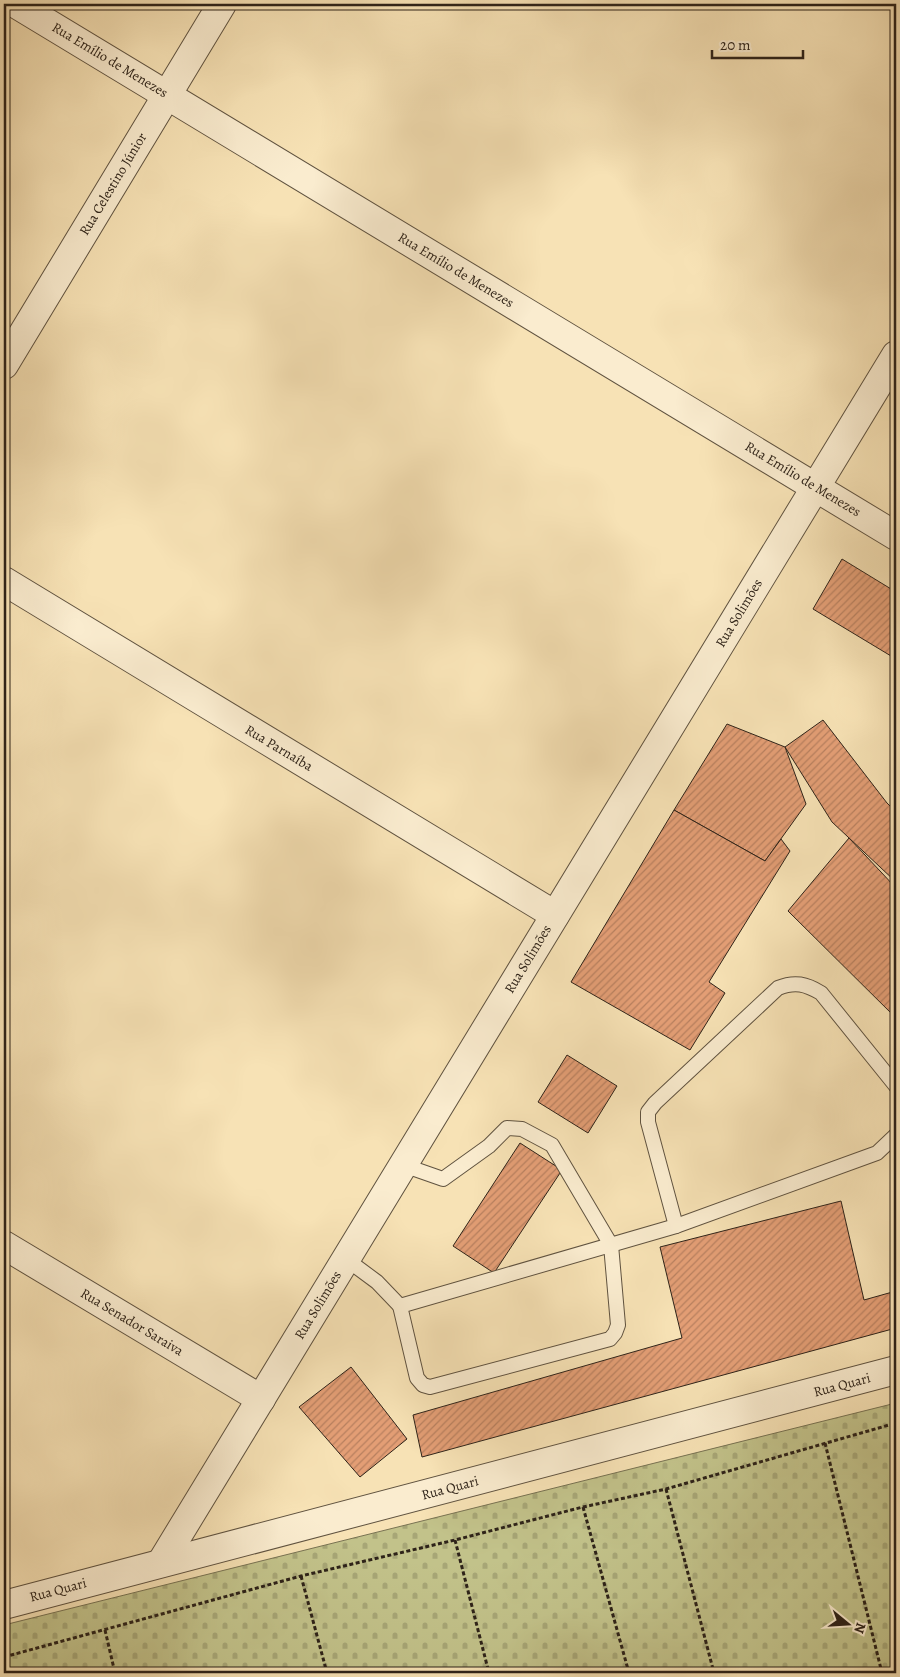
<svg xmlns="http://www.w3.org/2000/svg" width="900" height="1677" font-family="Alegreya,serif">
	<style>
		.cemetery { fill: url(#cemetery-stones); stroke: #787252 }
		.building { fill: url(#building-hatch); stroke: #2e2319 }
		.lines { fill: none; stroke-linecap: round; stroke-linejoin: round }
		.service-casing { stroke: #605340; stroke-width: 16 }
		.minor-casing { stroke: #605340; stroke-width: 30 }
		.path { stroke: #2e2319; stroke-width: 3; stroke-dasharray: 4 2.5; stroke-linecap: butt }
		.service { stroke: #faeccf; stroke-width: 14 }
		.minor { stroke: #faeccf; stroke-width: 28 }
		.labels { text-anchor: middle; dominant-baseline: central; stroke-width: 5; stroke-linejoin: round; paint-order: stroke }
		.street-label { font-size: 14px; fill: #2e2319; stroke: #faeccf }
	</style>
	<defs>
		<pattern id="cemetery-stones" width="16" height="16" patternUnits="userSpaceOnUse" patternTransform="scale(1.25)"><rect width="16" height="16" fill="#c2c28a"/><path d="M2 7V4a2 2 0 0 1 4 0v3zM10 15v-3a2 2 0 0 1 4 0v3z" fill="#a7a676"/></pattern>
		<pattern id="building-hatch" width="6" height="6" patternUnits="userSpaceOnUse" patternTransform="scale(1.25)"><rect width="6" height="6" fill="#e39e75"/><path d="M-1 1l2-2M0 6l6-6M5 7l2-2" fill="none" stroke="#b8805f"/></pattern>
	</defs>
	<rect width="100%" height="100%" fill="#f7e2b5"/>
	<filter id="stains"><feTurbulence type="fractalNoise" baseFrequency=".004" numOctaves="4"/><feColorMatrix values="0 0 0 0 .2 0 0 0 0 .09 0 0 0 0 .02 0 0 0 .5 -.17"/></filter>
	<radialGradient id="worn" r=".72"><stop offset=".6" stop-color="#630" stop-opacity="0"/><stop offset="1" stop-color="#630" stop-opacity=".3"/></radialGradient>
	<!-- cemetery -->
	<path class="cemetery" d="M896,1403v270h-892v-48z"/>
	<!-- building -->
	<g class="building">
		<path d="M842,559l54,33v67l-83,-50z"/>
		<path d="M823,720l64,83 9,9v70l-64,-60 -47,-75z"/>
		<path d="M727,724l58,23 21,57 -41,57 -91,-51z"/>
		<path d="M674,810l91,51 16,-22 9,12 -81,131 16,11 -35,57 -119,-68z"/>
		<path d="M849,838l47,50v130l-108,-107z"/>
		<path d="M567,1055l50,31 -29,47 -50,-31z"/>
		<path d="M520,1143l42,27 -68,103 -41,-27z"/>
		<path d="M841,1201l23,99 32,-9v37l-474,129 -9,-42 269,-77 -22,-91z"/>
		<path d="M351,1367l56,72 -47,38 -61,-70z"/>
	</g>
	<g class="lines">
		<!-- service casing -->
		<g class="service-casing">
			<g id="service">
				<path d="M676,1226l-28,-104v-10l7,-9 123,-115c17,-7 28,-4 43,5l75,93"/>
				<path d="M346,1259l31,23 23,24 276,-80 201,-73 19,-18"/>
				<path d="M400,1306l17,72 6,7 7,2 180,-48 5,-6 3,-8 -7,-80 -59,-100 -30,-16 -15,-1 -18,18 -46,33 -40,-14"/>
			</g>
		</g>
		<!-- minor casing -->
		<g class="minor-casing">
			<g id="minor">
				<path d="M16,4l880,532"/>
				<path d="M4,365l218,-361"/>
				<path d="M4,581l551,334"/>
				<path d="M4,1245l257,154"/>
				<path d="M161,1563l735,-1208"/>
				<path d="M4,1605l892,-235"/>
			</g>
		</g>
		<!-- path -->
		<g class="path">
			<path d="M825,1443l57,230"/>
			<path d="M666,1489l48,184"/>
			<path d="M583,1507l46,166"/>
			<path d="M455,1540l34,133"/>
			<path d="M301,1576l26,97"/>
			<path d="M105,1630l10,43"/>
			<path d="M4,1657l297,-81 154,-36 128,-33 83,-18 230,-66"/>
		</g>
		<!-- service -->
		<use href="#service" class="service"/>
		<!-- minor -->
		<use href="#minor" class="minor"/>
	</g>
	<g class="labels">
		<!-- street labels -->
		<g class="street-label">
			<text transform="translate(110 60) rotate(31)">Rua Emílio de Menezes</text>
			<text transform="translate(113 184) rotate(-59)">Rua Celestino Júnior</text>
			<text transform="translate(456 270) rotate(31)">Rua Emílio de Menezes</text>
			<text transform="translate(803 479) rotate(31)">Rua Emílio de Menezes</text>
			<text transform="translate(739 613) rotate(-59)">Rua Solimões</text>
			<text transform="translate(279 748) rotate(31)">Rua Parnaíba</text>
			<text transform="translate(528 959) rotate(-59)">Rua Solimões</text>
			<text transform="translate(318 1305) rotate(-59)">Rua Solimões</text>
			<text transform="translate(132 1322) rotate(31)">Rua Senador Saraiva</text>
			<text transform="translate(842 1385) rotate(-15)">Rua Quari</text>
			<text transform="translate(450 1488) rotate(-15)">Rua Quari</text>
			<text transform="translate(58 1590) rotate(-15)">Rua Quari</text>
		</g>
	</g>
	<!-- margin -->
	<rect width="900" height="1677" fill="none" stroke="#f7e2b5" stroke-width="20"/>
	<rect x="5" y="5" width="890" height="1667" fill="none" stroke="#2e2319" stroke-width="2.5"/>
	<rect x="10" y="10" width="880" height="1657" fill="none" stroke="#2e2319"/>
	<!-- north arrow -->
	<g transform="translate(848 1624) rotate(108)" stroke="#faeccf" stroke-width="4" paint-order="stroke">
	<path d="M0-4L9 19L0 12L-9 19Z" fill="#2e2319"/>
	<text y="-8" font-size="14" font-weight="bold" text-anchor="middle" fill="#2e2319">N</text>
	</g>
	<!-- scale -->
	<path d="M712 50v8h91v-8" fill="none" stroke="#2e2319" stroke-width="2.5"/>
	<text x="720" y="50" font-size="15" fill="#2e2319" stroke="#faeccf" stroke-width="4" paint-order="stroke">20 m</text>
	<rect width="100%" height="100%" filter="url(#stains)"/>
	<rect width="100%" height="100%" fill="url(#worn)"/>
</svg>
